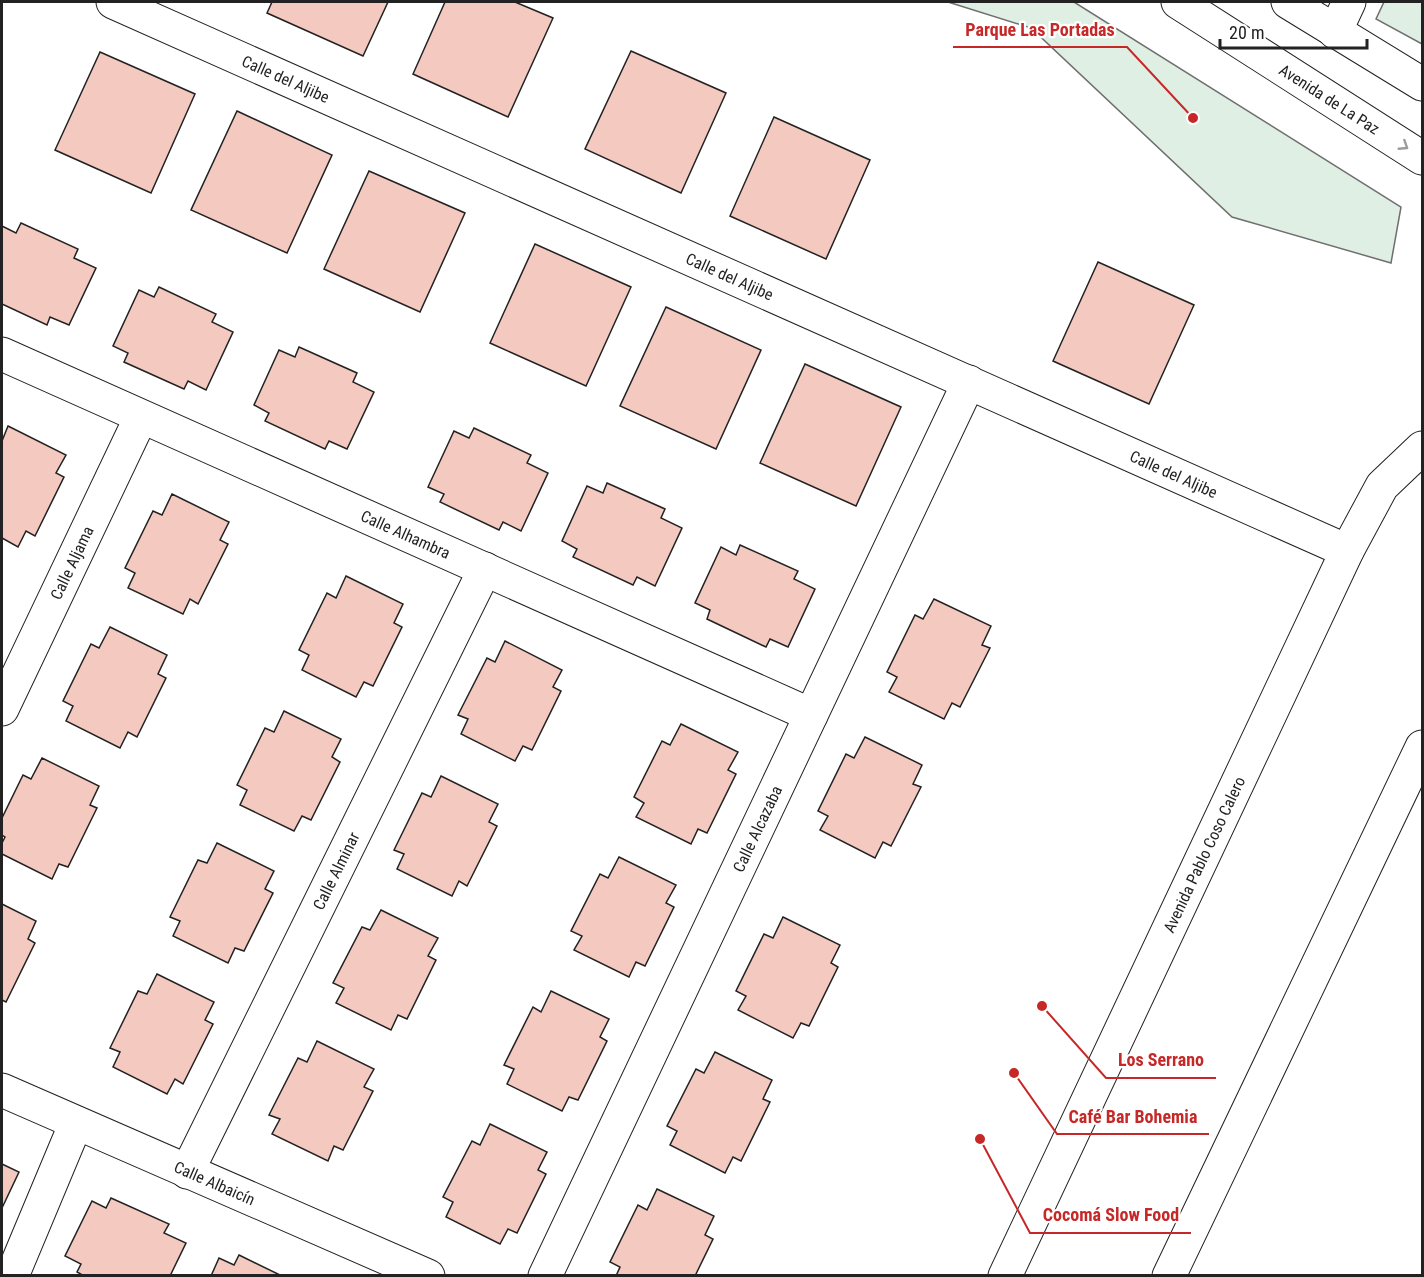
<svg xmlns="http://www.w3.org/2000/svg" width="1424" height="1277" font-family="'Roboto Condensed',sans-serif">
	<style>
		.green { fill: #e0efe3; stroke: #6f6f6f; stroke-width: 1.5 }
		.building { fill: #f3c9c0; stroke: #222; stroke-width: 1.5 }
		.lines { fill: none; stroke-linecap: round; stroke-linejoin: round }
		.pedestrian-casing { stroke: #222; stroke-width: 35 }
		.minor-casing { stroke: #222; stroke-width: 35 }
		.tertiary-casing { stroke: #222; stroke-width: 35 }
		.secondary-casing { stroke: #222; stroke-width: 35 }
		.pedestrian { stroke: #fff; stroke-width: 33 }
		.minor { stroke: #fff; stroke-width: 33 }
		.tertiary { stroke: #fff; stroke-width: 33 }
		.secondary { stroke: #fff; stroke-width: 33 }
		.oneway { stroke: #9c9c9c }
		.labels { text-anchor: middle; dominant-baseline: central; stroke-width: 4.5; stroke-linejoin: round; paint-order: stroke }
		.street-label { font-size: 16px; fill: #222; stroke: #fff }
		.leader { fill: none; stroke: #c62828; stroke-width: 2 }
		.callout-dot { fill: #c62828; stroke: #fff; stroke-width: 2 }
		.callout-label { font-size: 18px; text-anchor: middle; font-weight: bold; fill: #c62828; stroke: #fff; stroke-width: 4.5; stroke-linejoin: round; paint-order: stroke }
	</style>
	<rect width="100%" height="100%" fill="#fff"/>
	<!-- green -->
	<g class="green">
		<path d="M948,2h126l327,205 -10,56 -159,-46 -201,-189z"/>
		<path d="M1384,2h38v42l-46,-25z"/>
	</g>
	<!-- building -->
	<g class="building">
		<path d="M272,2h116l-25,54 -96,-43z"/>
		<path d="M445,2h70l38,16 -45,99 -95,-43z"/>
		<path d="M631,51l95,42 -45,100 -96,-44z"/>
		<path d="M100,52l95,42 -44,99 -96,-43z"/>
		<path d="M237,111l95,44 -45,98 -96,-43z"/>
		<path d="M774,117l96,43 -44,99 -96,-43z"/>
		<path d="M369,171l96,42 -45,99 -96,-43z"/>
		<path d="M21,223l57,26 -4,9 22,10 -27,57 -19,-8 -3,8 -45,-21v-78l14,7z"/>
		<path d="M535,244l96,43 -45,99 -96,-43z"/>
		<path d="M1098,262l96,43 -45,99 -96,-43z"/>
		<path d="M159,287l57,27 -4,8 21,10 -27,58 -18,-9 -4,8 -60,-27 4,-9 -15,-7 26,-56 15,7z"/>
		<path d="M666,307l95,43 -45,99 -96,-43z"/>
		<path d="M299,347l58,26 -4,9 21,10 -27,57 -18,-8 -4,8 -60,-28 4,-8 -15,-8 25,-55 16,7z"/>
		<path d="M805,364l96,43 -45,99 -96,-43z"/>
		<path d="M8,426l58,29 -10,18 8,4 -29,59 -9,-5 -8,16 -16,-9v-97z"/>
		<path d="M474,428l57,27 -4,8 21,10 -27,58 -18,-9 -4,8 -59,-28 4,-8 -16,-7 26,-56 15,7z"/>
		<path d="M607,483l58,26 -4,9 21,10 -27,58 -18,-9 -4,8 -60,-28 4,-8 -15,-8 25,-55 16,7z"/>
		<path d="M172,494l57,28 -9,18 8,4 -30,60 -8,-5 -7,15 -55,-26 7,-15 -10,-5 28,-57 9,4z"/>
		<path d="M740,545l58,26 -4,8 21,10 -27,58 -18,-8 -4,8 -59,-28 3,-9 -15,-7 26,-56 15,8z"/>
		<path d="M346,576l57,28 -9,19 8,4 -29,59 -9,-4 -8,15 -54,-27 7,-15 -10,-5 28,-57 9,5z"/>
		<path d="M934,599l57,27 -9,19 8,3 -30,59 -8,-4 -8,16 -55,-27 8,-15 -10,-5 28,-57 8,4z"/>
		<path d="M110,627l57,28 -9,19 8,4 -29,59 -9,-5 -8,16 -54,-27 7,-15 -10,-5 28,-57 8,4z"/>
		<path d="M505,641l57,29 -9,17 8,4 -29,59 -9,-4 -8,15 -54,-27 7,-15 -10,-4 29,-57 8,4z"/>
		<path d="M284,711l57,28 -9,18 8,5 -29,58 -9,-4 -8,15 -54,-26 7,-15 -10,-5 28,-57 9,4z"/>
		<path d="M681,724l57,28 -10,18 8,4 -29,59 -9,-4 -7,15 -55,-27 8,-14 -10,-6 28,-56 8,4z"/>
		<path d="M865,737l57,28 -9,19 8,3 -30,59 -8,-4 -8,16 -55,-28 8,-14 -10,-5 28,-57 8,4z"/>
		<path d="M42,758l57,28 -9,19 7,3 -29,59 -9,-3 -7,15 -50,-25v-11l3,-6 -3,-2v-17l21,-43 8,4z"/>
		<path d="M441,776l57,28 -9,18 8,4 -30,60 -8,-5 -7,15 -55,-27 7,-15 -10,-4 28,-57 9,4z"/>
		<path d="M217,843l57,28 -9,18 8,4 -29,58 -9,-3 -7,15 -55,-27 7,-15 -10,-4 28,-57 9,3z"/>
		<path d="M619,857l57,28 -10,18 8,4 -29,59 -9,-4 -7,15 -55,-27 8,-14 -11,-5 29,-57 8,4z"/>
		<path d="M2,904l34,17 -8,18 7,4 -29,59 -4,-2z"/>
		<path d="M381,910l57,28 -10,18 8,4 -29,59 -9,-4 -7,15 -55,-27 8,-15 -11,-5 29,-56 8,3z"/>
		<path d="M783,917l57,28 -9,18 7,4 -29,59 -8,-3 -8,15 -55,-28 8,-14 -10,-5 28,-57 9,4z"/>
		<path d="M157,974l57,28 -9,18 8,4 -30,60 -8,-5 -8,15 -54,-27 7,-15 -10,-4 28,-57 9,3z"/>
		<path d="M551,991l58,28 -9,18 7,4 -29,59 -9,-3 -7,14 -55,-27 7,-15 -10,-4 29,-58 8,5z"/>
		<path d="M317,1041l57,28 -10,18 9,4 -30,59 -9,-4 -6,15 -56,-27 8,-15 -11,-4 29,-57 9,4z"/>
		<path d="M715,1052l57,28 -9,19 7,3 -29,59 -8,-4 -8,16 -55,-28 7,-14 -10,-5 29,-57 8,4z"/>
		<path d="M490,1124l57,28 -9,18 8,4 -29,59 -9,-4 -8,15 -54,-27 7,-15 -10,-5 29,-56 8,4z"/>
		<path d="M2,1164l17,8 -17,36z"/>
		<path d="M657,1189l57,27 -9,19 8,4 -18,37h-79l4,-9 -10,-5 28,-57 9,5z"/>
		<path d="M111,1198l58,26 -5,9 22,10 -16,33h-86l-7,-4 4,-8 -16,-8 27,-55 14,7z"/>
		<path d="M239,1255l43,21h-71l8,-18 15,7z"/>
	</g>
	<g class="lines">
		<!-- pedestrian casing -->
		<g class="pedestrian-casing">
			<path id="pedestrian" d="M12,1276l64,-153"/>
		</g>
		<!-- minor casing -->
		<g class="minor-casing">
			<g id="minor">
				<path id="s1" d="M113,2l1234,549"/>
				<path d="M1335,32l14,-30"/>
				<path id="s2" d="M2,354l809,361"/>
				<path id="s3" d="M2,709l139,-292"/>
				<path id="s4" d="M2,1090l426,186"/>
				<path id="s5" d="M187,1172l298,-603"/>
				<path id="s6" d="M545,1276l424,-894"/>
				<path id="s7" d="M1005,1276l342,-725 35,-65 40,-38"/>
			</g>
		</g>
		<!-- tertiary casing -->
		<g class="tertiary-casing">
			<g id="tertiary">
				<path id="s8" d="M1178,2l244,156"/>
				<path d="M1288,2l134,82"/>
			</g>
		</g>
		<!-- secondary casing -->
		<g class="secondary-casing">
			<path id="secondary" d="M1169,1276l253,-529"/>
		</g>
		<!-- pedestrian -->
		<use href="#pedestrian" class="pedestrian"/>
		<!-- minor -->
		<use href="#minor" class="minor"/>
		<!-- tertiary -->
		<use href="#tertiary" class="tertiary"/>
		<!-- secondary -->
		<use href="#secondary" class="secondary"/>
	</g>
	<!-- one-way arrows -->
	<defs><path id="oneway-chevron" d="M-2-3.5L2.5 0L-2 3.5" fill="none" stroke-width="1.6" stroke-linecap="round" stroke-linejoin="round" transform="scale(1.5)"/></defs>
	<use class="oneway" href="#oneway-chevron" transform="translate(1404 146) rotate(33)"/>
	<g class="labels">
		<!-- street labels -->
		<g class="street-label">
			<text stroke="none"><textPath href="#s1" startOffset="189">Calle del Aljibe</textPath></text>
			<text stroke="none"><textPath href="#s8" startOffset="180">Avenida de La Paz</textPath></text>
			<text stroke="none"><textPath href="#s1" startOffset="675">Calle del Aljibe</textPath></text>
			<text stroke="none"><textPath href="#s1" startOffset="1161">Calle del Aljibe</textPath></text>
			<text stroke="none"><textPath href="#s2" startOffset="442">Calle Alhambra</textPath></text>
			<text stroke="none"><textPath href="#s3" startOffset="162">Calle Aljama</textPath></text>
			<text stroke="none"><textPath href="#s6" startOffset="495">Calle Alcazaba</textPath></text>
			<text stroke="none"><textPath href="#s7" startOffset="466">Avenida Pablo Coso Calero</textPath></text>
			<text stroke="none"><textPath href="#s5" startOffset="336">Calle Alminar</textPath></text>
			<text stroke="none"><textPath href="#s4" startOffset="232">Calle Albaicín</textPath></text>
		</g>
	</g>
	<!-- callouts -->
	<path class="leader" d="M1193 118L1127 47H953M1042 1006L1106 1078H1216M1014 1073L1057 1134H1209M980 1139L1030 1233H1191"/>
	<g class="callout-dot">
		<circle cx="1193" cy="118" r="6"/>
		<circle cx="1042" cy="1006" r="6"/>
		<circle cx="1014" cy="1073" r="6"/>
		<circle cx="980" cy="1139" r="6"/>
	</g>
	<g class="callout-label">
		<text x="1040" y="36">Parque Las Portadas</text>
		<text x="1161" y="1066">Los Serrano</text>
		<text x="1133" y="1123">Café Bar Bohemia</text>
		<text x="1111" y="1221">Cocomá Slow Food</text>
	</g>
	<!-- border -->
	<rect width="1424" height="1277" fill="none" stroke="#222222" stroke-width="6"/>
	<!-- scale -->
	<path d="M1220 39v9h147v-9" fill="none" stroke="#222222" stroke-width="3"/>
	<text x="1229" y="39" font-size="18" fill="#222222" stroke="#ffffff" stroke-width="4.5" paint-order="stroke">20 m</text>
</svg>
